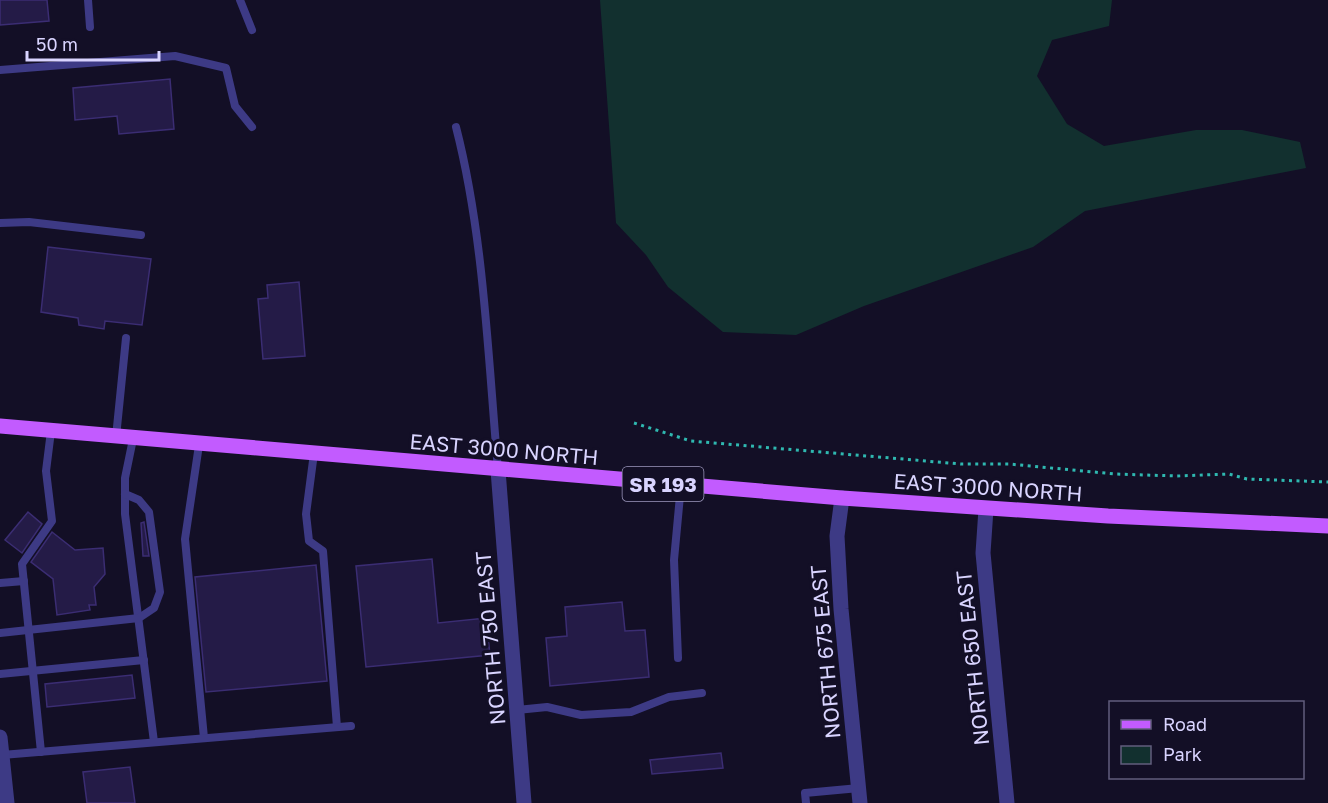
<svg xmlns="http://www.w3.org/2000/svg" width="1328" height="803" font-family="'Golos Text',sans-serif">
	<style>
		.green { fill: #12302f }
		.building { fill: #241b47; stroke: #3b2d73; stroke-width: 1.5 }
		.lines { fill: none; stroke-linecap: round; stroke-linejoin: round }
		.path { stroke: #2fb8b0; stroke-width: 3; stroke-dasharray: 3 4.5; stroke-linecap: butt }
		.lane { stroke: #3d3a85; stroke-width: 8 }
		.street { stroke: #3d3a85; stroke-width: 15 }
		.primary { stroke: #c25bff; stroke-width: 15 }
		.labels { text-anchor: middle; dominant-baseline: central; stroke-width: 6; stroke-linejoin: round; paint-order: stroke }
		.shield { fill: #130f26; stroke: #9e99be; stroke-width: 1.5 }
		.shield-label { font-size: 20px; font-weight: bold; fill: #d9d4ff }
		.street-label { font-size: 21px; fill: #d9d4ff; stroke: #130f26 }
	</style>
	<rect width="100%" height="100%" fill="#130f26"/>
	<!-- green -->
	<path class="green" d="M600,0h512l-3,26 -57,14 -15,36 30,48 37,22 92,-16h46l58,12 6,26 -221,43 -52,36 -169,59 -68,29 -73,-3 -55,-45 -22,-32 -30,-32z"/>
	<!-- building -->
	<g class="building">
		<path d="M0,0h47l2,21 -49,4z"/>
		<path d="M170,79l4,50 -55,5 -2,-18 -42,4 -2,-32z"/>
		<path d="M48,247l103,12 -9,66 -37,-4 -1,8 -25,-4 -1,-7 -37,-6z"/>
		<path d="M299,282l6,74 -42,3 -5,-60 10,-1 -1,-13z"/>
		<path d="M28,512l14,12 -20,29 -17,-13z"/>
		<path d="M144,522l5,34h-6l-2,-33z"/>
		<path d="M52,532l23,18 28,-2 2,26 -11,13 2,18h-7l1,5 -33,5 -4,-36 -22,-17z"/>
		<path d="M432,559l6,64 48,-5 4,37 -124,12 -10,-101z"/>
		<path d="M316,565l11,116 -121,11 -11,-115z"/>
		<path d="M622,602l3,29 20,-1 4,47 -99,9 -4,-48 21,-2 -2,-29z"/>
		<path d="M132,675l3,23 -88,9 -2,-23z"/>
		<path d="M721,753l2,15 -71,6 -2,-14z"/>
		<path d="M130,767l5,36h-48l-4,-31z"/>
	</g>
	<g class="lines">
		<!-- path -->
		<path class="path" d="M634,423l57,18 270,23h48l106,10 62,2 52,-2 18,5 81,3"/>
		<!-- lane -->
		<g class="lane">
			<path d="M88,0l2,27"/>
			<path d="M240,0l12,30"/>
			<path d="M0,70l175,-14 51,12 9,38 17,21"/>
			<path d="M456,127c28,109 32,230 42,343"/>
			<path d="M0,223l29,-1 112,13"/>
			<path d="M116,437l10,-99"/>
			<path d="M133,439l-8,39v36l29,228"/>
			<path d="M199,445l-14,94 19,199"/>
			<path d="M314,453l-8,61 3,27 14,10 14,176"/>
			<path d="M0,583l24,-2"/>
			<path d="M0,633l139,-15 15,-10 6,-16 -11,-80 -10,-12 -14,-6"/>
			<path d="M678,658l-4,-98 7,-75"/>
			<path d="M0,674l144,-14"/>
			<path d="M517,710l30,-3 34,8 50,-3 38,-15 33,-4"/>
			<path d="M41,752l-19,-188 30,-43 -6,-50 5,-40"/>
			<path d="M2,755l349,-29"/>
			<path d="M806,803l-1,-10 54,-5"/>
		</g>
		<!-- street -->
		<g class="street">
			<path d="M498,470l26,333"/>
			<path d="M842,498l-5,38 4,73 19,194"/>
			<path d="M986,509l-3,44 24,250"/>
			<path d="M0,737l7,66"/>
		</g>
		<!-- primary -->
		<path class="primary" d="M0,426l842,72 266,18 220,10"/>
	</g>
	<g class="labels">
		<!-- shield labels -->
		<rect class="shield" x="622.5" y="467" width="81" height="34" rx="4.5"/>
		<g class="shield-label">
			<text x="663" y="484">SR 193</text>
		</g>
		<!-- street labels -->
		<g class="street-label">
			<text transform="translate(504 449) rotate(5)">EAST 3000 NORTH</text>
			<text transform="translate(988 487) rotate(4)">EAST 3000 NORTH</text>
			<text transform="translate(490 638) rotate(-95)">NORTH 750 EAST</text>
			<text transform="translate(825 652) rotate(-95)">NORTH 675 EAST</text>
			<text transform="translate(972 658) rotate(-96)">NORTH 650 EAST</text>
		</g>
	</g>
	<!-- legend -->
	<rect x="1109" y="701" width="195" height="78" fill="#130f26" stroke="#625e7d" stroke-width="1.5"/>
	<rect x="1121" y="720" width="30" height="9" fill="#c25bff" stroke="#625e7d" stroke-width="1.5"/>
	<text x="1163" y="731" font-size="18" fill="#d9d4ff">Road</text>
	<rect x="1121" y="746" width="30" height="18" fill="#12302f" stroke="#625e7d" stroke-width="1.5"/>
	<text x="1163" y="761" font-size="18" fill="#d9d4ff">Park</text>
	<!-- scale -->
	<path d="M27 51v9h132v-9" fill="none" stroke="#d9d4ff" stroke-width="3"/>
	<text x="36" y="51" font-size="18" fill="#d9d4ff" stroke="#130f26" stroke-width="4.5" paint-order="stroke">50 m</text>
</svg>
